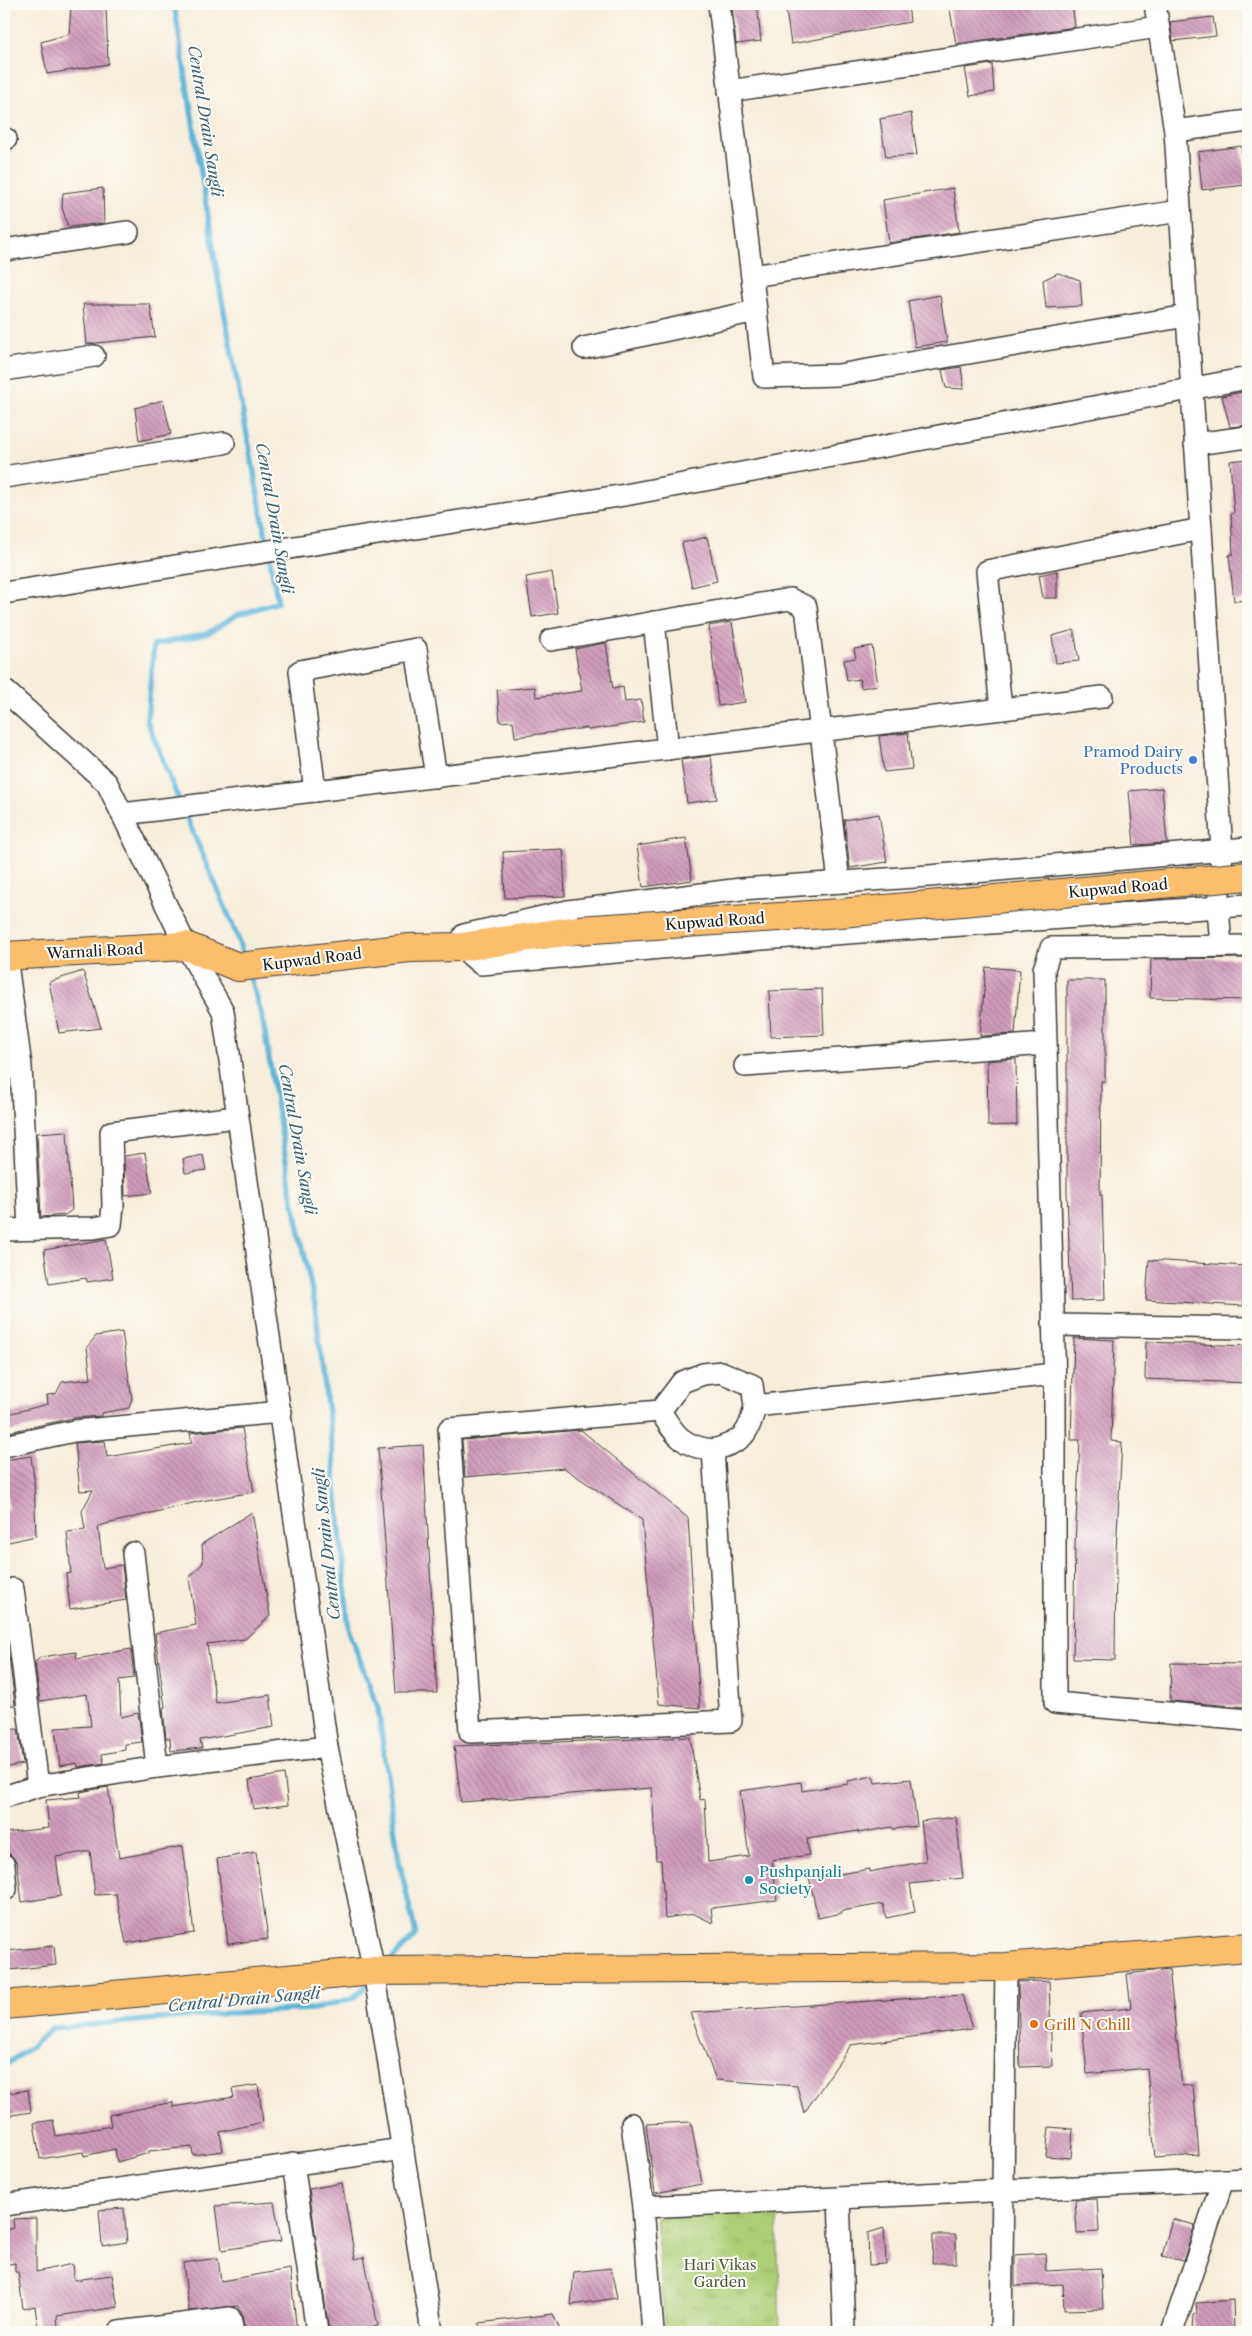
<svg xmlns="http://www.w3.org/2000/svg" width="1252" height="2336" font-family="'Libre Caslon Text',serif">
	<style>
		.park { fill: url(#park-tufts); stroke: #66764a }
		.lines { fill: none; stroke-linecap: round; stroke-linejoin: round }
		.stream { stroke: #5ab5d8; stroke-width: 5.5 }
		.building { fill: url(#building-back-hatch) }
		.minor-casing { stroke: #3d3b39; stroke-width: 24 }
		.major-casing { stroke: #3d3b39; stroke-width: 30 }
		.minor { stroke: #fff; stroke-width: 21 }
		.major { stroke: #fabe6d; stroke-width: 28 }
		.major-bridge-casing { stroke: #3d3b39; stroke-width: 30; stroke-linecap: butt }
		.major-bridge { stroke: #fabe6d; stroke-width: 28 }
		.shop-dot { fill: #3f7fe0; stroke: #fdfcf7; stroke-width: 2 }
		.culture-dot { fill: #0f9aa8; stroke: #fdfcf7; stroke-width: 2 }
		.food-dot { fill: #e8710a; stroke: #fdfcf7; stroke-width: 2 }
		.labels { text-anchor: middle; dominant-baseline: central; stroke-width: 4; stroke-linejoin: round; paint-order: stroke }
		.shop-label { font-size: 15px; fill: #366cbe; stroke: #fdfcf7; text-anchor: end }
		.street-label { font-size: 15px; fill: #1c1c1c; stroke: #fdfcf7 }
		.culture-label { font-size: 15px; fill: #0d838f; stroke: #fdfcf7; text-anchor: start }
		.food-label { font-size: 15px; fill: #c56008; stroke: #fdfcf7; text-anchor: start }
		.park-label { font-size: 15px; fill: #4f5b3c; stroke: #fdfcf7 }
		.water-label { font-size: 16px; font-style: italic; fill: #386171; stroke: #fdfcf7 }
	</style>
	<defs>
		<pattern id="park-tufts" width="24" height="20" patternUnits="userSpaceOnUse" patternTransform="scale(1.25)"><rect width="24" height="20" fill="#afcf77"/><path d="M3 7l-1-3M5 7V3M7 7l1-3M15 17l-1-3M17 17v-4M19 17l1-3" fill="none" stroke="#96b166"/></pattern>
		<pattern id="building-back-hatch" width="6" height="6" patternUnits="userSpaceOnUse" patternTransform="scale(1.25)"><rect width="6" height="6" fill="#d09bbb"/><path d="M-1 5l2 2M0 0l6 6M5-1l2 2" fill="none" stroke="#a87e97"/></pattern>
	</defs>
	<rect width="100%" height="100%" fill="#fdfcf7"/>
	<filter id="ink" filterUnits="userSpaceOnUse"><feTurbulence type="fractalNoise" baseFrequency=".02" numOctaves="2"/><feDisplacementMap in="SourceGraphic" scale="10" xChannelSelector="R" yChannelSelector="G"/><feConvolveMatrix kernelMatrix="1 2 1 2 8 2 1 2 1" color-interpolation-filters="sRGB"/></filter>
	<filter id="wash" filterUnits="userSpaceOnUse"><feTurbulence type="fractalNoise" baseFrequency=".0096" numOctaves="4" result="noise"/><feDisplacementMap in="SourceGraphic" scale="20" xChannelSelector="R" yChannelSelector="G"/><feGaussianBlur stdDeviation="1.12" result="paint"/><feColorMatrix in="noise" values="0 0 0 0 0 0 0 0 0 0 0 0 0 0 0 0 0 1.4 0 .05"/><feComposite in="paint" operator="in"/></filter>
	<g filter="url(#wash)">
		<rect width="100%" height="100%" fill="#f7eddb"/>
		<!-- park -->
		<path class="park" d="M777,2208l3,124h-115l-9,-115z"/>
		<g class="lines">
			<!-- stream -->
			<g class="stream">
				<path d="M174,4l45,280 59,318 -41,13 -29,18 -54,12 -7,76 33,82"/>
				<path d="M184,811l52,122 8,27"/>
				<path d="M249,973l13,43 28,169 25,120 18,150 16,176 29,78 21,152 17,74 -28,28"/>
				<path d="M4,2066l28,-20 20,-18 179,-15 83,-4 39,-11 17,-16"/>
			</g>
		</g>
		<g id="blocks">
			<!-- building -->
			<g class="building">
				<path d="M95,4h11l2,60 -61,10 -6,-32 28,-8 2,-27z"/>
				<path d="M732,4h25l4,37 -25,3z"/>
				<path d="M785,4h123l2,18 -119,22z"/>
				<path d="M949,4h123l3,23 -119,17z"/>
				<path d="M1213,17l3,19 -43,5 -3,-19z"/>
				<path d="M992,64l2,28 -24,4 -5,-28z"/>
				<path d="M911,113l6,42 -31,2 -6,-38z"/>
				<path d="M1241,146l5,39 -44,5 -4,-38z"/>
				<path d="M103,188l1,35 -36,4 -6,-20 1,-14z"/>
				<path d="M953,188l6,44 -70,11 -6,-43z"/>
				<path d="M1058,273l22,7 2,26 -36,2 -3,-28z"/>
				<path d="M940,295l7,47 -32,5 -7,-46z"/>
				<path d="M83,304h67l5,33 -68,7z"/>
				<path d="M961,367l3,22 -18,-1 -4,-18z"/>
				<path d="M1248,391v34l-18,2 -8,-31z"/>
				<path d="M163,400l8,34 -32,7 -4,-33z"/>
				<path d="M1248,459v141l-14,1 -5,-46 4,-1 -2,-40 3,-1 -4,-52z"/>
				<path d="M707,537l10,44 -25,6 -10,-44z"/>
				<path d="M1057,571v27h-14l-4,-23z"/>
				<path d="M552,572l6,41 -26,4 -6,-40z"/>
				<path d="M732,622l13,80 -27,4 -9,-80z"/>
				<path d="M1074,630l5,31 -23,2 -4,-27z"/>
				<path d="M606,643l7,46 10,-2 2,15 16,-2 3,22 -56,8 -1,-2 -72,9 -2,-16 -13,1 -3,-32 38,-3 1,10 46,-6 -7,-42z"/>
				<path d="M872,646l6,39 -17,3 -1,-9 -13,2 -3,-21 12,-2 -2,-9z"/>
				<path d="M908,733l4,36 -28,3 -5,-36z"/>
				<path d="M711,756l6,43 -30,4 -6,-43z"/>
				<path d="M1162,788l5,55 -33,2 -5,-54z"/>
				<path d="M879,814l8,48 -37,6 -6,-48z"/>
				<path d="M686,838l6,42 -49,7 -6,-41z"/>
				<path d="M563,849l2,47 -60,2 -2,-46z"/>
				<path d="M1248,958v42l-98,-2 1,-39z"/>
				<path d="M986,967l34,3 -5,64 -35,2z"/>
				<path d="M83,971l18,57 -42,5 -10,-51z"/>
				<path d="M1067,980h38v101h-4l-1,114h2l3,105 -34,1 -4,-110z"/>
				<path d="M822,989l2,46 -53,2 -2,-46z"/>
				<path d="M1016,1059l1,66 -29,1 -1,-65z"/>
				<path d="M67,1131l5,79 -7,5 -24,2 -4,-84z"/>
				<path d="M145,1153l7,40 -27,3 -1,-40z"/>
				<path d="M203,1155l3,15 -21,3 -2,-14z"/>
				<path d="M106,1239l7,39 -26,4 -1,-4 -37,6 -5,-34z"/>
				<path d="M1149,1260l97,6 -3,40 -97,-6z"/>
				<path d="M122,1332l10,66 -3,10 -28,5v3l-28,2 -69,15v-18l44,-11 -1,-9 9,-1 6,-12 29,-3 -4,-32 9,-11z"/>
				<path d="M1074,1338l40,2 -3,101 11,1 -6,109 -1,109 -42,-1 2,-115 5,-104h-9z"/>
				<path d="M1146,1342l102,4v37l-103,-4z"/>
				<path d="M242,1428l12,64 -53,9 -103,25 5,42 19,-3 4,35 -56,9 -4,-35 5,-1 -4,-41 18,-2 -3,-19 11,-21 -13,1 -5,-48 30,-2 2,16 85,-14 -2,-10z"/>
				<path d="M581,1430l107,88 12,190 -41,-4 -17,-184 -78,-52 -99,9 -3,-37z"/>
				<path d="M423,1445l14,248h-41l-18,-245z"/>
				<path d="M31,1456l3,23 2,57 -32,7v-33h5l-5,-31v-19z"/>
				<path d="M252,1512l18,104 -25,23 -38,5 9,59 54,-8 4,32 -74,13 2,8 -31,3 -1,-13h-4l-3,-30 2,-1 -10,-74 41,-8 -7,-47 14,-15 -1,-19z"/>
				<path d="M131,1649l3,29 -15,2 2,37 17,-4 4,29 -17,2v6l-23,4 2,9 -26,4 -1,-4 -17,3 -5,-38 36,-2 -4,-32 -47,7 -5,-39 6,-5 35,-5 1,7z"/>
				<path d="M9,1656l6,49 -11,1v-49z"/>
				<path d="M1171,1663l77,1v43l-78,-6z"/>
				<path d="M18,1729l5,35 -19,4v-38z"/>
				<path d="M690,1737l10,63 5,-1 3,63 41,-6 -9,-65 61,-9 1,9 46,-7v-3l25,-5 2,7 36,-4 6,47 -24,3 -1,-2 -34,6v-2l-51,8 2,16 -37,5 5,40 -66,8 2,15 -19,-9 -29,4 -4,-58h-5l-4,-72 -191,14 -7,-56z"/>
				<path d="M284,1774l4,31 -35,4 -4,-29z"/>
				<path d="M108,1787l11,71 64,-12 11,87 -68,10 -10,-49 -21,1 -5,-44 -34,6 5,39 -39,6 -5,-40 -7,-8 -6,-1v-20l45,-5 -3,-28 35,-3 -1,-5z"/>
				<path d="M956,1817l7,61 -53,6 5,28 -29,6 -3,-14 -42,7 1,2 -24,5 -9,-41 24,-6 1,4 35,-6v3l57,-11 -5,-40z"/>
				<path d="M256,1852l12,87 -40,5 -11,-85z"/>
				<path d="M54,1946l2,19 -46,5 -3,-19z"/>
				<path d="M1169,1969l13,117 11,-1 6,70 -44,3 -8,-90 -60,6 -6,-61 50,-5 -4,-34z"/>
				<path d="M1049,1981l3,85 -32,1 -2,-85z"/>
				<path d="M962,1995l10,34 -121,16 -47,68 -7,-27 -81,-6 -26,-67z"/>
				<path d="M258,2085l5,37 -43,10 3,19 -30,4 -1,-8 -43,4v2l-32,9 -2,-13 -31,7 -1,-4 -43,7 -6,-36 19,-3 3,16 55,-10 -2,-11 64,-13v5l61,-10 -2,-8z"/>
				<path d="M28,2090l3,22 -25,4 -2,-22z"/>
				<path d="M691,2122l11,62 -47,9 -9,-69z"/>
				<path d="M1049,2127l24,2 -2,29 -25,-2z"/>
				<path d="M342,2183l13,76 9,-2 14,69 -30,6h-19l-20,-143z"/>
				<path d="M1097,2199l2,33 -22,1 -2,-33z"/>
				<path d="M274,2202l7,39 -59,9 -6,-44z"/>
				<path d="M124,2208l3,34 -25,4 -3,-36z"/>
				<path d="M36,2218v54l36,-8 2,16 38,-5 6,32 -61,9 1,11 -20,2 -3,-23 -12,3 -5,-37h-3v-9l-11,2v-35l10,-2 -1,-9z"/>
				<path d="M1172,2219l23,6 -12,36 -21,-5z"/>
				<path d="M884,2228l2,36 -17,1 -1,-32z"/>
				<path d="M933,2235h23v28h-24z"/>
				<path d="M1045,2253l1,18 55,-3 2,41 -39,1 -1,-26 -48,2v-31z"/>
				<path d="M218,2258l3,23 69,-12 7,63h-52l-3,-17 -4,-9 -49,5 -6,-48z"/>
				<path d="M611,2268l6,30 -46,7 3,-33z"/>
				<path d="M1233,2300l1,32h-42l1,-17 4,-2 -1,-10z"/>
				<path d="M553,2314l8,18h-81l-1,-9z"/>
			</g>
		</g>
	</g>
	<g filter="url(#ink)">
		<use href="#blocks" fill-opacity="0" stroke="#3d3b39" stroke-width="1"/>
		<g class="lines">
			<!-- minor casing -->
			<g class="minor-casing">
				<g id="minor">
					<path d="M719,4l45,373 74,-2 349,-59"/>
					<path d="M1155,4l20,127 47,720 -4,57 3,38"/>
					<path d="M729,91l429,-64"/>
					<path d="M1175,131l73,-10"/>
					<path d="M4,139h2"/>
					<path d="M4,250l124,-18"/>
					<path d="M752,276l428,-65"/>
					<path d="M584,348l172,-37"/>
					<path d="M4,370l90,-14"/>
					<path d="M1195,444l53,-7"/>
					<path d="M4,477l220,-34"/>
					<path d="M4,593l621,-98 623,-117"/>
					<path d="M654,622l14,127"/>
					<path d="M551,640l239,-41 16,8 33,275"/>
					<path d="M4,690l103,93 79,163 37,65 104,736 47,224 58,361"/>
					<path d="M1001,709l-14,-138 214,-42"/>
					<path d="M315,791l-15,-120 116,-22 20,128"/>
					<path d="M122,814l980,-117"/>
					<path d="M464,935l104,-24 173,-22 188,-13 319,-28"/>
					<path d="M1248,946l-197,2 -7,21 11,417v317l193,17"/>
					<path d="M461,947l20,17 280,-25 487,-34"/>
					<path d="M6,956l15,110 8,163"/>
					<path d="M745,1066l301,-22"/>
					<path d="M4,1230l90,-2 17,-3 2,-19 -2,-74 126,-15"/>
					<path d="M1053,1325l195,3"/>
					<path d="M755,1406l-3,-21 -31,-13 -18,2 -21,8 -22,29 -211,18 21,303 261,-11 -18,-271c29,-8 36,-15 42,-44l299,-32"/>
					<path d="M660,1411c15,24 23,36 53,39"/>
					<path d="M4,1446l70,-15 207,-19"/>
					<path d="M133,1553l24,214"/>
					<path d="M13,1589l25,197"/>
					<path d="M4,1797l34,-11 119,-19 170,-20"/>
					<path d="M4,1865l2,24 -2,1"/>
					<path d="M632,2124l11,83"/>
					<path d="M293,2163l24,169"/>
					<path d="M839,2198l5,134"/>
					<path d="M4,2205l399,-56"/>
					<path d="M119,2332l111,-14 3,14"/>
					<path d="M653,2332l-10,-125 605,-28"/>
					<path d="M1001,2332l5,-365"/>
					<path d="M1172,2332l51,-152"/>
				</g>
			</g>
			<!-- major casing -->
			<g class="major-casing">
				<g id="major">
					<path d="M4,956l182,-10 52,21 172,-19 51,-1 117,-17"/>
					<path d="M4,2005l370,-34 632,-4 242,-20"/>
				</g>
			</g>
			<!-- minor -->
			<use href="#minor" class="minor"/>
			<!-- major -->
			<use href="#major" class="major"/>
			<!-- major-bridge casing -->
			<g class="major-bridge-casing">
				<path id="major-bridge" d="M578,930l263,-17 407,-37"/>
			</g>
			<!-- major-bridge -->
			<use href="#major-bridge" class="major-bridge"/>
		</g>
	</g>
	<!-- markers -->
	<circle class="shop-dot" cx="1193" cy="760" r="5"/>
	<circle class="culture-dot" cx="749" cy="1880" r="5"/>
	<circle class="food-dot" cx="1034" cy="2024" r="5"/>
	<g class="labels">
		<!-- shop labels -->
		<g class="shop-label">
			<text x="1183" y="751">Pramod Dairy<tspan x="1183" dy="17">Products</tspan></text>
		</g>
		<!-- street labels -->
		<g class="street-label">
			<text transform="translate(1118 888) rotate(-5)">Kupwad Road</text>
			<text transform="translate(715 921) rotate(-4)">Kupwad Road</text>
			<text transform="translate(95 951) rotate(-3)">Warnali Road</text>
			<text transform="translate(312 959) rotate(-7)">Kupwad Road</text>
		</g>
		<!-- culture labels -->
		<g class="culture-label">
			<text x="759" y="1871">Pushpanjali<tspan x="759" dy="17">Society</tspan></text>
		</g>
		<!-- food labels -->
		<g class="food-label">
			<text x="1044" y="2024">Grill N Chill</text>
		</g>
		<!-- park labels -->
		<g class="park-label">
			<text x="720" y="2264">Hari Vikas<tspan x="720" dy="17">Garden</tspan></text>
		</g>
		<!-- water labels -->
		<g class="water-label">
			<text transform="translate(206 121) rotate(81)">Central Drain Sangli</text>
			<text transform="translate(275 518) rotate(80)">Central Drain Sangli</text>
			<text transform="translate(298 1139) rotate(80)">Central Drain Sangli</text>
			<text transform="translate(326 1544) rotate(-96)">Central Drain Sangli</text>
			<text transform="translate(244 1999) rotate(-5)">Central Drain Sangli</text>
		</g>
	</g>
	<!-- margin -->
	<rect width="1252" height="2336" fill="none" stroke="#fdfcf7" stroke-width="20"/>
</svg>
